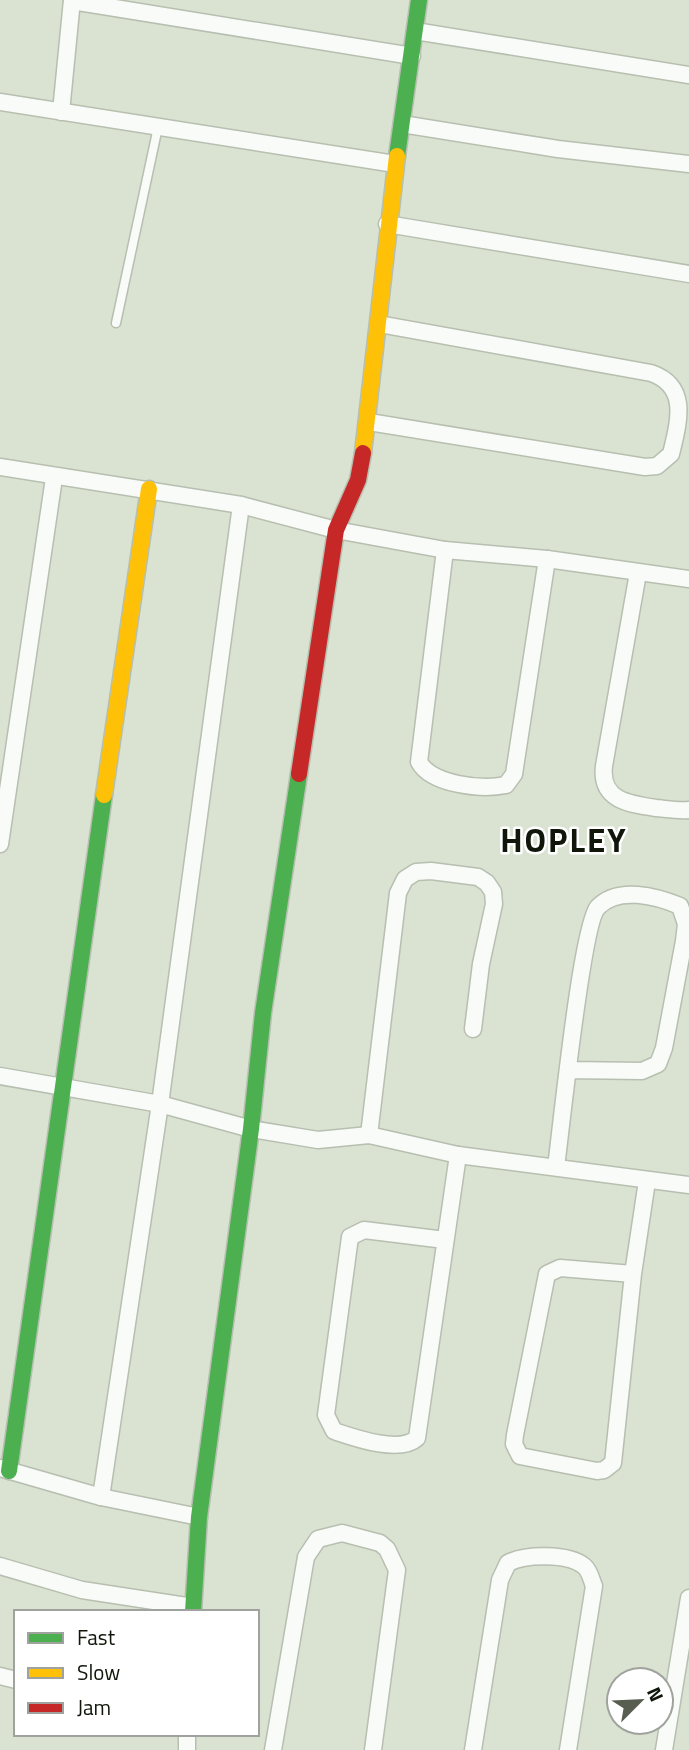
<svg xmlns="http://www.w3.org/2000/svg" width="689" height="1750" font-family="'Titillium Web',sans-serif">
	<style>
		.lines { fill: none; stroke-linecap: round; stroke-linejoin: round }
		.lane-casing { stroke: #b7bfb0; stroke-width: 11 }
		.street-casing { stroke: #b7bfb0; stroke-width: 19 }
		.fast-casing { stroke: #b7bfb0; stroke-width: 19 }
		.slow-casing { stroke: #b7bfb0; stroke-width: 19 }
		.jam-casing { stroke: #b7bfb0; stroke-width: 19 }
		.lane { stroke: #f9fbf8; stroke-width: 8 }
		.street { stroke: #f9fbf8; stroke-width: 16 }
		.fast { stroke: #4caf50; stroke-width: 16 }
		.slow { stroke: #ffc107; stroke-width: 16 }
		.jam { stroke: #c62828; stroke-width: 16 }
		.labels { text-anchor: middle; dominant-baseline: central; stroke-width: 5; stroke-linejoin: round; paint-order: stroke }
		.district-label { font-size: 33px; font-weight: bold; letter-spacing: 2px; fill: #10160a; stroke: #fff }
	</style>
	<rect width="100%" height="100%" fill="#dae3d2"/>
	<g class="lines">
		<!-- lane casing -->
		<g class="lane-casing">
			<path id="lane" d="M116,323l42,-196"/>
		</g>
		<!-- street casing -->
		<g class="street-casing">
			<g id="street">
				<path d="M72,1l340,55"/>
				<path d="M415,31l274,44"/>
				<path d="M0,102l395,62"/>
				<path d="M61,112l11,-112"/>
				<path d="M402,124l156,25 131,15"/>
				<path d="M387,224l302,50"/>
				<path d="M369,422l276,45 12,-1 14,-12c8,-33 18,-68 -20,-81l-272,-49"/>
				<path d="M0,467l241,38 95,25 109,20 102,9 142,20"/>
				<path d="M445,550l-26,212c13,23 63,28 87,23l8,-11 33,-215"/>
				<path d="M638,573l-34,193c-4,34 24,38 52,42 11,1 22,3 33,2"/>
				<path d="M0,844l54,-366"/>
				<path d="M0,1076l160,28 91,25 67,11 51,-5 89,20 231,30"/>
				<path d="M369,1135l29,-242 7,-14 11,-7 15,-1 47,6 9,6 6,9 1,12 -13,60 -8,65"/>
				<path d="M556,1167c5,-37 26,-244 42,-260 20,-21 58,-11 82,-1l6,18 -2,17 -20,107 -6,16 -16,7 -73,-1"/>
				<path d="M445,1240l-81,-10 -14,7 -24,178 8,16c21,7 66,23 83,7l41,-283"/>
				<path d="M633,1274l-73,-6 -13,6 -32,161 -1,9 6,12 77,15 7,-1 9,-7 20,-189 14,-93"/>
				<path d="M0,1468l101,29 98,20"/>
				<path d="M101,1497l59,-393 81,-599"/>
				<path d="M0,1566l82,24 111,17"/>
				<path d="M0,1676l16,4"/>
				<path d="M187,1750v-16"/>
				<path d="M273,1750l33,-193 12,-18 24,-6 38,10 7,6 10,21 -24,180"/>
				<path d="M473,1750l27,-170 8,-17c17,-9 60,-10 76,3 6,5 7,13 10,20l-26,164"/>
				<path d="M664,1750l25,-152"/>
			</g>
		</g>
		<!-- fast casing -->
		<g class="fast-casing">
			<g id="fast">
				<path d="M397,156l22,-156"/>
				<path d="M9,1471l95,-676"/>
				<path d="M193,1612l6,-95 52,-388 12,-116 36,-239"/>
			</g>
		</g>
		<!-- slow casing -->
		<g class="slow-casing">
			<g id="slow">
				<path d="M363,453l34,-297"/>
				<path d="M104,795l45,-306"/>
			</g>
		</g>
		<!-- jam casing -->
		<g class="jam-casing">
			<path id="jam" d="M299,774l37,-244 22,-50 5,-27"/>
		</g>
		<!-- lane -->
		<use href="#lane" class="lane"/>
		<!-- street -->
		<use href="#street" class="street"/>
		<!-- fast -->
		<use href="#fast" class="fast"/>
		<!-- slow -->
		<use href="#slow" class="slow"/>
		<!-- jam -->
		<use href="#jam" class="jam"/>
	</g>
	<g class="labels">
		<!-- district labels -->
		<g class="district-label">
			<text x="564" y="840">HOPLEY</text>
		</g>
	</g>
	<!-- legend -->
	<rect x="14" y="1610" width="245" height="126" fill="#ffffff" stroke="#9fa29d" stroke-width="2"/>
	<rect x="28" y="1633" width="35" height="10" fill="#4caf50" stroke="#9fa29d" stroke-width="2"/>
	<text x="77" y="1645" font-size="21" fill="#10160a">Fast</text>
	<rect x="28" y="1668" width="35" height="10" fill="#ffc107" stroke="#9fa29d" stroke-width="2"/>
	<text x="77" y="1680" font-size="21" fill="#10160a">Slow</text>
	<rect x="28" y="1703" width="35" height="10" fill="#c62828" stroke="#9fa29d" stroke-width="2"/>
	<text x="77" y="1715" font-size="21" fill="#10160a">Jam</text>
	<!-- north arrow -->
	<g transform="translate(640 1701) rotate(66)"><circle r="33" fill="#ffffff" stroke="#9fa29d" stroke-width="2"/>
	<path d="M0-5L12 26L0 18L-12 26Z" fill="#575e50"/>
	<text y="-10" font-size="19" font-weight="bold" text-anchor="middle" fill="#10160a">N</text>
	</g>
</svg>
